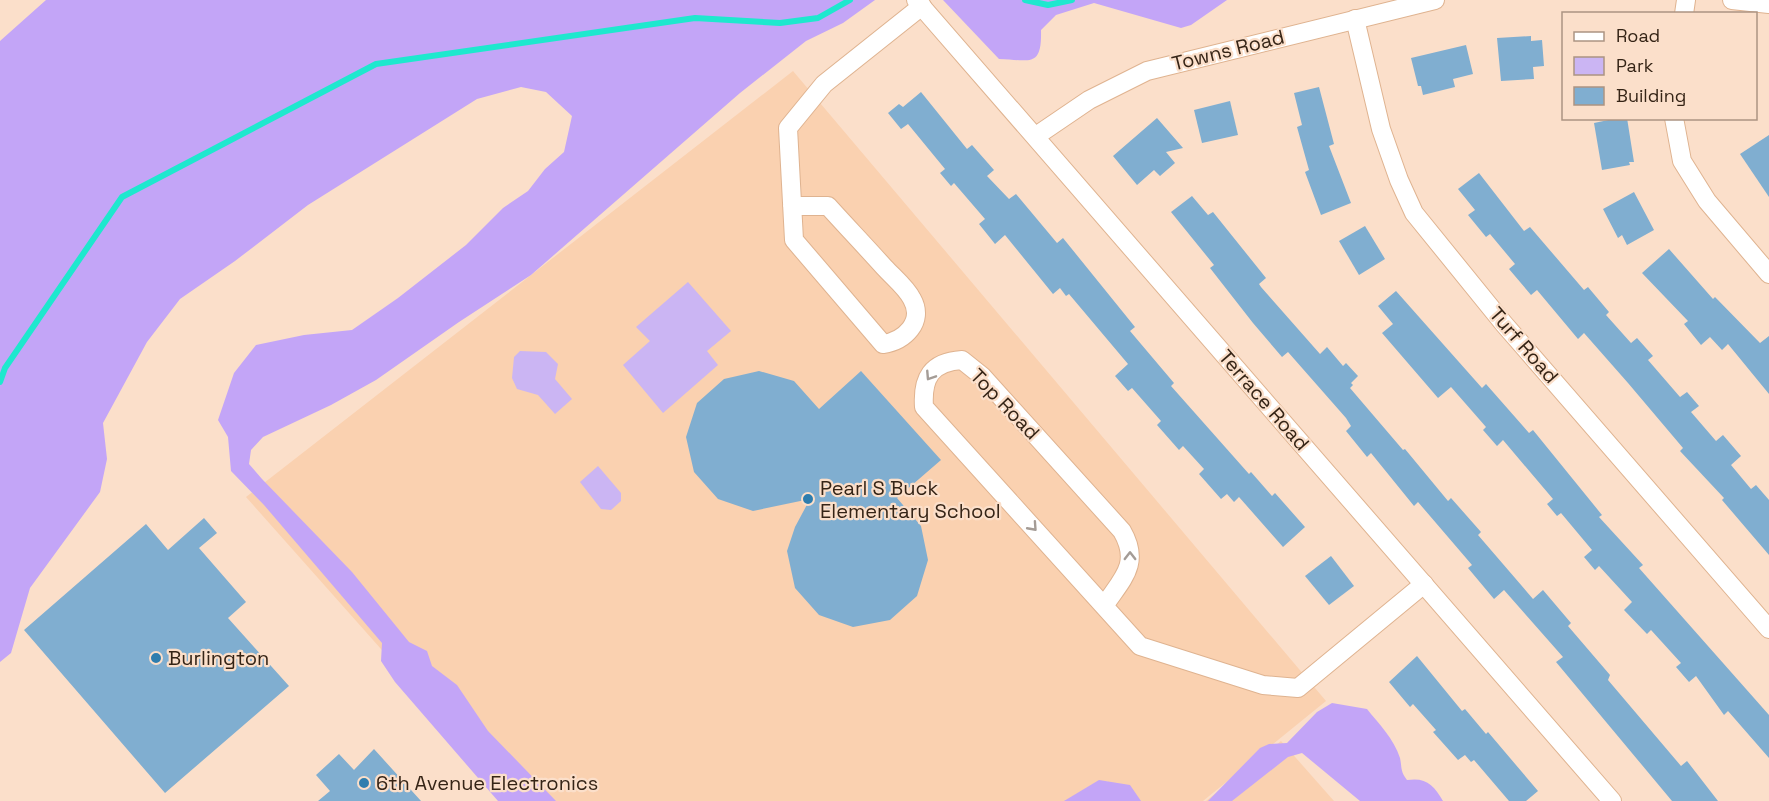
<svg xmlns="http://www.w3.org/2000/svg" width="1769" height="801" font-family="'Space Grotesk',sans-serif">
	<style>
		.built { fill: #fad1b0 }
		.green { fill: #cbb5f3 }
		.forest { fill: #c3a5f7 }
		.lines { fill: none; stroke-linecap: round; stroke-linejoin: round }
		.stream { stroke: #1ee8ce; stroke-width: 6 }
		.building { fill: #80aed0 }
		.street-casing { stroke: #dfb390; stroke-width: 20 }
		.street { stroke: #fff; stroke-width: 18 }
		.oneway { stroke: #a49c96 }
		.poi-dot { fill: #2e7dae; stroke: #fbdfca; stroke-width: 2 }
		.labels { text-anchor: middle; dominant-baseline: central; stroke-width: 4.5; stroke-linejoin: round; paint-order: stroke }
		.street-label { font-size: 20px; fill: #352416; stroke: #fbdfca }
		.poi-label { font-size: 20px; fill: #352416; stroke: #fbdfca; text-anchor: start }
	</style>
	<rect width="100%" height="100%" fill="#fbdfca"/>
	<!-- built -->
	<g class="built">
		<path d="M793,71l533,630 -123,100h-78l-18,-20 -26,20h-565l-270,-304z"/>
		<path d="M1281,741l53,60h-128z"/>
	</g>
	<!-- green -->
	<g class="green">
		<path d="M688,282l43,49 -24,20 11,14 -55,48 -40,-48 27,-24 -14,-14z"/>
		<path d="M520,351l26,1 12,12 -3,15 17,20 -17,15 -17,-19 -21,-6 -5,-11 2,-21z"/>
		<path d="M598,466l23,27v8l-10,9 -10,-1 -21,-27z"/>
	</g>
	<!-- forest -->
	<g class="forest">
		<path d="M46,0h829l-32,23 -37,18 -66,52 -209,182 -72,47 -83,58 -45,25 -68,32 -12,13 -2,14 13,15 90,93 57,70 18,9 5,15 25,19 31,46 68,70h-58l-103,-119 -14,-21 1,-18 -118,-138 -33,-34 -3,-34 -10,-17 16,-47 22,-28 48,-10 48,-5 46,-32 68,-53 37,-37 25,-17 17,-22 19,-17 8,-36 -26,-24 -25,-5 -44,12 -169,106 -73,56 -55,38 -33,43 -44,81 4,36 -7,33 -70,96 -19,65 -11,9v-621z"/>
		<path d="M943,0h284l-36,25 -10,3 -87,-25 -38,12 -15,15c1,38 -11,30 -42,29z"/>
		<path d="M1332,703l35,6c12,15 27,30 33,49 2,9 0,13 7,22 19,-3 27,5 36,21h-83l-58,-48 -14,4 -56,44h-24l52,-53 9,-4 18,-1 30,-31z"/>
		<path d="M1099,780l31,5 11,16h-77z"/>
	</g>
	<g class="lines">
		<!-- stream -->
		<g class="stream">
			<path d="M1025,0l23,5 24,-5"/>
			<path d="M0,382l5,-14 117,-171 254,-133 319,-46 85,5 38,-5 32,-18"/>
		</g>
	</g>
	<!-- building -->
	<g class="building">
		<path d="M1531,36v5l11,-1 2,26 -11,1 1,12 -33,2 -4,-43z"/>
		<path d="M1466,45l7,29 -20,5 2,8 -32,8 -2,-9h-3l-7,-28z"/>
		<path d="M1319,87l15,57 -5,2 22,57 -30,12 -16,-43 4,-2 -12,-43 5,-2 -8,-32z"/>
		<path d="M921,92l46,57 5,-4 22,25 -7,6 22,23 7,-5 41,49 6,-5 72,89 -5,4 44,52 -3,3 78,88 2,-2 21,24 3,-3 30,34 -22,20 -44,-50 -5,5 -7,-8 -6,5 -22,-25 5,-5 -21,-23 -4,4 -22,-25 4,-4 -29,-33 -4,3 -13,-15 13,-12 -59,-70 -3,2 -6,-8 -7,6 -48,-59 -10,9 -16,-20 6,-5 -31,-36 -3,3 -11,-13 5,-4 -37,-45 -7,5 -13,-16 11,-9 4,3z"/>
		<path d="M1230,101l8,34 -36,8 -8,-33z"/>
		<path d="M1157,118l26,30 -17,4 9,11 -15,13 -6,-6 -17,15 -24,-29z"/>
		<path d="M1618,118h9l7,44h-5l1,3 -28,5 -8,-47z"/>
		<path d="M1769,135v62l-29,-43z"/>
		<path d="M1479,173l45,58 6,-4 54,63 4,-3 21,25 -3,3 25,28 6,-5 16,18 -5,4 32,37 7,-5 12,14 -8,6 25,29 7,-6 18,21 -10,9 20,24 5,-4 13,15v55l-47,-55 2,-2 -44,-47 3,-3 -55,-65 -44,-50 -6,6 -41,-49 -6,5 -22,-26 6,-5 -25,-30 -4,3 -18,-22 7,-5 -17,-21z"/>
		<path d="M1634,192l20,38 -27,15 -5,-10 -4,3 -15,-29z"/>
		<path d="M1192,196l16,19 5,-3 53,66 -7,6 2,3 59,67 7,-7 16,19 3,-3 12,13 -7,7 2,2 -3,3 53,62 2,-1 43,52 3,-3 30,34 -3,3 55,64 10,-9 28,33 -3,3 42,49 -2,5 73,86 6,-5 31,40h-46l-116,-139 7,-5 -59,-67 -10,9 -26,-31 4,-3 -54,-63 -4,4 -43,-53 -4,4 -21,-26 5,-5 -5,-8 -58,-66 -6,5 -29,-34 -43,-55 4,-3 -43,-53z"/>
		<path d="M1365,226l20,33 -26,16 -20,-34z"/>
		<path d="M1669,249l44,50 2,-2 45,46 9,-7v58l-41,-50 -6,6 -12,-13 -9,8 -17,-21 4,-3 -46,-48z"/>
		<path d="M1396,291l86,97 4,-4 43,49 4,-3 69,85 -3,2 44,48 -4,3 130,147v43l-41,-47 -4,4 -28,-39 -7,6 -13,-15 5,-4 -30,-33 -4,4 -23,-24 8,-8 -33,-36 -4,4 -11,-13 8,-7 -31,-37 -4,3 -10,-12 6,-5 -50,-59 -6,6 -14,-16 3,-3 -35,-40 -13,11 -56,-65 11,-9 -15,-18z"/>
		<path d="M759,371l35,10 25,28 42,-38 80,89 -44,38 24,28 7,34 -11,36 -27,24 -37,7 -34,-12 -24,-27 -8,-37 8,-24 15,-28 -57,12 -35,-12 -24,-27 -8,-35 11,-34 27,-24z"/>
		<path d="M204,518l13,15 -18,15 47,54 -18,16 61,68 -124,107 -141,-163 122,-106 22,26z"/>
		<path d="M1331,556l23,30 -25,19 -24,-29z"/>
		<path d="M1417,656l45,55 3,-2 21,25 2,-2 50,59 -12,10h-17l-35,-41 -3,2 -6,-7 -7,5 -25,-28 3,-2 -23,-26 -3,3 -21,-25z"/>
		<path d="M374,749l47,52h-103l12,-10 -14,-16 23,-21 15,16z"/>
	</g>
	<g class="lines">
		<!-- street casing -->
		<g class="street-casing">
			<g id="street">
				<path d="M916,0l696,801"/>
				<path d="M1732,0l37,4"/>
				<path d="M1684,14l2,-14"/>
				<path d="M1355,19l26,110 18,51 15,33 90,111 265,305"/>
				<path d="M1674,118l8,43 25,40 62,73"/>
				<path d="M1036,136l53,-36 58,-29 288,-71"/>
				<path d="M792,206h36c19,21 38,41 56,61 9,10 22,20 28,32 13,23 -8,42 -29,45l-89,-104 -6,-112 36,-44 98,-78"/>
				<path d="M1104,606c18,-27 37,-42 18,-75l-140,-155 -20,-16c-31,2 -40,18 -38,47l216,239 123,39 35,3 126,-104"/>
			</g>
		</g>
		<!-- street -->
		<use href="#street" class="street"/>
	</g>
	<!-- one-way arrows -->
	<defs><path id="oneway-chevron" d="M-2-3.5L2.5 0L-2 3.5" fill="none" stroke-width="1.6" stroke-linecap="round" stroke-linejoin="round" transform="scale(1.5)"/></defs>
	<g class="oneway">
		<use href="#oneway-chevron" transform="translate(930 376) rotate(123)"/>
		<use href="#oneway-chevron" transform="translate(1033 527) rotate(48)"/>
		<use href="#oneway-chevron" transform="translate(1130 556) rotate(-90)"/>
	</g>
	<!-- markers -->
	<g class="poi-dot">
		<circle cx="808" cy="499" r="6"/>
		<circle cx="156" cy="658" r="6"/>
		<circle cx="364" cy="783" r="6"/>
	</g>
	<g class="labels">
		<!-- street labels -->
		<g class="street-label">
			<text transform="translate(1228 50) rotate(-14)">Towns Road</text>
			<text transform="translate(1524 345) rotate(49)">Turf Road</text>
			<text transform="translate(1264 400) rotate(49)">Terrace Road</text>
			<text transform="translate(1005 404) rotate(46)">Top Road</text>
		</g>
		<!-- poi labels -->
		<g class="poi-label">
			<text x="820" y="488">Pearl S Buck<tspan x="820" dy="23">Elementary School</tspan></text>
			<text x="168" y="658">Burlington</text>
			<text x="376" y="783">6th Avenue Electronics</text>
		</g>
	</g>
	<!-- legend -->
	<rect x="1562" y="12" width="195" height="108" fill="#fbdfca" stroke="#ac9482" stroke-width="1.5"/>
	<rect x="1574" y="32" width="30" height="9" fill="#ffffff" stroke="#ac9482" stroke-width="1.5"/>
	<text x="1616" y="42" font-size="18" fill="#352416">Road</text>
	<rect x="1574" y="57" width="30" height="18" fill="#cbb5f3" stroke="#ac9482" stroke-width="1.5"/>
	<text x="1616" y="72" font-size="18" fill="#352416">Park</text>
	<rect x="1574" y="87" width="30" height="18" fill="#80aed0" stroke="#ac9482" stroke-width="1.5"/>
	<text x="1616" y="102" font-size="18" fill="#352416">Building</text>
</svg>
